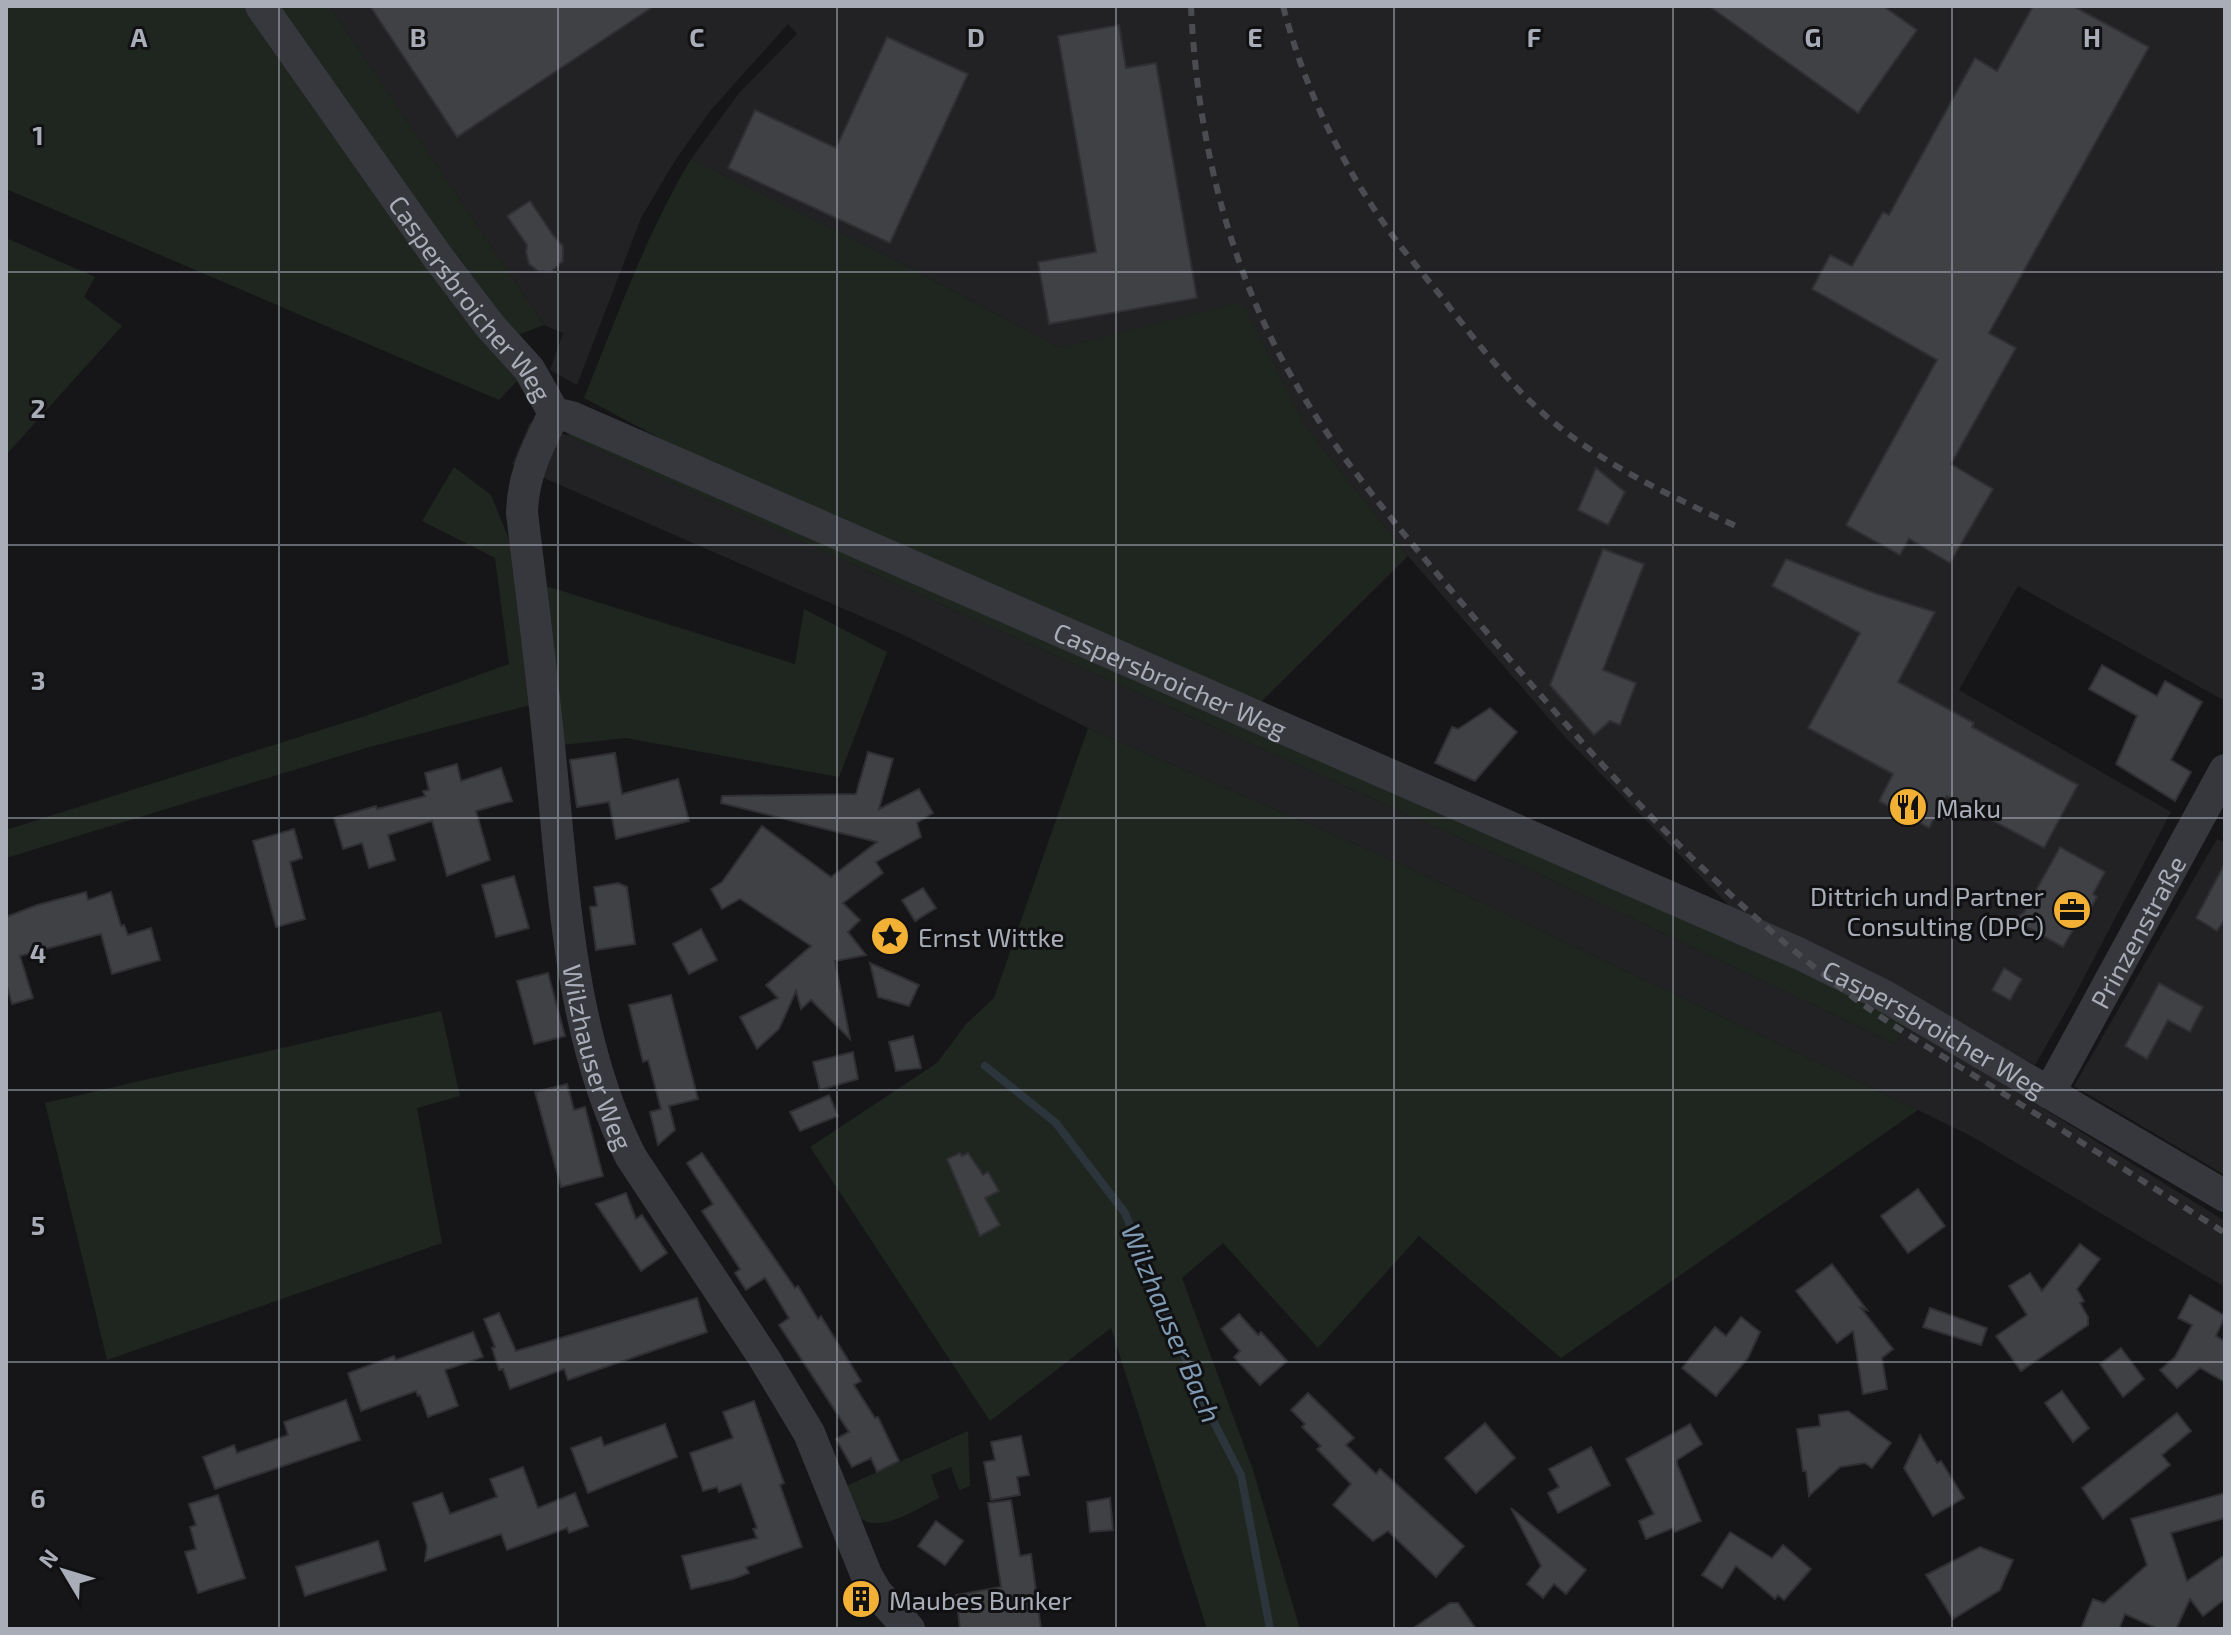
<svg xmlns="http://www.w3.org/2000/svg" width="2231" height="1635" font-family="'Exo 2',sans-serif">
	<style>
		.built { fill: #222225 }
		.green { fill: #1e261f }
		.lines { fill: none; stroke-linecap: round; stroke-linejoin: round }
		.stream { stroke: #2c353c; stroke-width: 8 }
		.building { fill: #404145; stroke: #303034; stroke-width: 2 }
		.street { stroke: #37383d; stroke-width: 32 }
		.rail { stroke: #4a4c52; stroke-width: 6; stroke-dasharray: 10 8; stroke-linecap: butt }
		.grid { fill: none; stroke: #a8adb8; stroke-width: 2; stroke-opacity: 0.55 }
		.labels { text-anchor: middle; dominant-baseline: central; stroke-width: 6; stroke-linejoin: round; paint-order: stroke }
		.street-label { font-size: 26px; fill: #a8adb8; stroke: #111113 }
		.poi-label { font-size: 26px; fill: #a8adb8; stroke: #111113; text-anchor: start }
		.water-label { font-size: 28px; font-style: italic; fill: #7f9bb3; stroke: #111113 }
		.grid-label { font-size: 26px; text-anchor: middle; font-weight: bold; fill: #a8adb8; stroke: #111113; stroke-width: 6; stroke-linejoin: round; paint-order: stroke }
	</style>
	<rect width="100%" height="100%" fill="#161618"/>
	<!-- built -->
	<g class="built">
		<path d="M330,6h1895v695l-207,-115 -59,104 212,122 -101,192 -35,61 -238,-127 -65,-29 -167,-172 -157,-181 -101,-128 -65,-125 -182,45 -165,-88 -204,-101 48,-66 58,-59 -9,-10 -77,86 -35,49 -35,59 -64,167 -27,-15 13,-37 -19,-8z"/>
		<path d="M530,422l36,13 967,436 362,173 10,-21 320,198v66l-254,-151 -53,-26 -517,-246 -313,-136 -182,-92 -394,-172z"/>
		<path d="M2217,839l8,4v332l-151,-89z"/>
	</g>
	<!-- green -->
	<g class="green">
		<path d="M6,6h324l214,319 -31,12 5,43 -19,20 -493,-211z"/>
		<path d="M691,159l204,101 165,88 182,-46 65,126 101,128 -149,148 -541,-235 -134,-71c33,-81 62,-164 107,-239z"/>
		<path d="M6,238l89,39 -11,20 38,29 -116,129z"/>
		<path d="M579,432l1153,503 173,88 -10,21 -362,-173 -967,-436z"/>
		<path d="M454,467l37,28 24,59 23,149 -172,45 -360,110v-28l359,-114 144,-52 -14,-106 -73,-37z"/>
		<path d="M543,585l252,79 9,-55 83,43 -48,125 -213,-39 -64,7z"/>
		<path d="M1088,728l313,136 517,246 -357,248 -142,-122 -101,112 -95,-105 -41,35 71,192 47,159h-93l-96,-301 -121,93 -180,-274 127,-84 29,-39 28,-26z"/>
		<path d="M441,1011l19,85 -43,12 25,135 -335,117 -62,-257z"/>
		<path d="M968,1431l2,55 -11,4 -8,-23 -20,8 8,23c-19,9 -64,40 -81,17 -6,-8 -9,-19 -14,-28z"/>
	</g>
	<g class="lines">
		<!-- stream -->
		<path class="stream" d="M985,1066l71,57 69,90 78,188 38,74 29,154"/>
	</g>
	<!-- building -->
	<g class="building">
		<path d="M370,6h284l-197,131z"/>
		<path d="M1709,6h174l34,24 -59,83z"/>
		<path d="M2033,6h40l76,41 -160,286 27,15 -65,116 42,25 -43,74 -41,-24 -9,16 -54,-30 91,-165 -125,-71 18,-34 22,11 31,-54 6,3 86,-157 22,13z"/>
		<path d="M1119,25l7,43 30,-5 41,235 -148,26 -11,-62 58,-10 -38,-216z"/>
		<path d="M887,37l81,37 -78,169 -162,-75 27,-58 81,38z"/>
		<path d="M530,201l23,34 10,11v15l-12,11 -13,-1 -9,-7 -3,-12 1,-7 -20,-29z"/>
		<path d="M1596,468l29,24 -17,33 -30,-15z"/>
		<path d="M1603,549l41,15 -41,106 33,13 -16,42 -10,-4 -16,14 -44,-50z"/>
		<path d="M1786,559l91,35 58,18 -37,70 76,41 -2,4 106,58 -34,63 -97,-52 -18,32 -50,-27 14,-27 -85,-46 52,-95 -88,-47z"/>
		<path d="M2102,665l55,31 8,-15 37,21 -31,58 20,12 -16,29 -59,-37 21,-48 -48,-27z"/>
		<path d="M1490,708l27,24 -42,49 -40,-18 17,-36 6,2z"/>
		<path d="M868,752l25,7 -14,50 40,-20 14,24 -16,10 4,14 -45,25 7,11 -40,30 17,17 -12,12 18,23 -31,6 15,78 -39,-39 -10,9 -5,-18 -17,38 -22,20 -17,-32 38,-19 -12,-13 45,-39 -71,-47 -18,10 -11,-20 11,-7 40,-56 69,51 46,-35 -156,-39 1,-7 134,-2z"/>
		<path d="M615,753l7,41 56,-15 11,42 -73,18 -7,-37 -32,5 -7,-47z"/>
		<path d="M457,764l4,17 40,-13 11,33 -36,10 14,49 -43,16 -15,-55 -44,14 7,25 -26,8 -7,-25 -19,6 -9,-31 42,-12 1,3 48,-13 -2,-5 6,-1 -4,-17z"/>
		<path d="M294,829l8,29 -12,4 15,57 -29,8 -23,-86z"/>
		<path d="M2060,847l45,25 -12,22 4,3 -17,31 -4,-3 -13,22 -49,-27 10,-8z"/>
		<path d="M2225,863v56l-8,12 -21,-13z"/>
		<path d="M514,876l15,52 -33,9 -14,-52z"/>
		<path d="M618,883l9,4 8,57 -39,6 -6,-43 7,-1 -3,-19z"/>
		<path d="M923,888l13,20 -21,13 -13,-21z"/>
		<path d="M86,892l2,8 23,-8 10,34 3,-1 4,10 23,-7 9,32 -48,14 -11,-40 -81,22 13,42 -21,6 -6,-21v-66l31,-12z"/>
		<path d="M701,929l16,31 -28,14 -16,-30z"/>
		<path d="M870,963l49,22 -10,21 -31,-9z"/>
		<path d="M2004,968l18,11 -12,21 -18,-10z"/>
		<path d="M548,973l17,63 -31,8 -17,-63z"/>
		<path d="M2159,983l44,24 -13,25 -22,-12 -21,39 -22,-13z"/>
		<path d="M671,995l27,104 -29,7 6,24 -17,15 -8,-33 11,-3 -13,-49 -5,2 -14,-57z"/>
		<path d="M913,1036l8,32 -25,3 -7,-29z"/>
		<path d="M853,1052l5,27 -38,11 -7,-28z"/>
		<path d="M567,1084l7,26 11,-3 18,69 -42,11 -26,-95z"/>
		<path d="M829,1095l9,21 -38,15 -10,-19z"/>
		<path d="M702,1153l93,135 3,-2 20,33 3,-3 40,65 -7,4 21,33 3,-1 21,44 -22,11 -6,-14 -19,9 -16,-28 13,-7 -70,-107 10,-7 -24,-40 -19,12 -11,-17 5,-4 -38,-58 11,-7 -26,-41z"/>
		<path d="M960,1153l2,3 6,-3 15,22 5,-3 11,19 -14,7 15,27 -20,11 -33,-77z"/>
		<path d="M1918,1189l27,37 -37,27 -27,-37z"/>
		<path d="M626,1193l10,26 6,-4 25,38 -26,18 -45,-67z"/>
		<path d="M2080,1244l20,15 -23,30 7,12 -4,2 8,14v8l-67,46 -25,-35 31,-21 -18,-29 21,-13 12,18z"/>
		<path d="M1832,1264l35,46 -6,-2 32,41 -11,9 5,31 -24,5 -10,-63 -16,12 -41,-52z"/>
		<path d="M2190,1295l35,21 -9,20 9,5v41l-25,-14 -23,20 -17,-18 15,-13 17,-32 -14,-7z"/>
		<path d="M697,1298l10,34 -139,48 -4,-11 -54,20 -7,-20 -4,1 -7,-22 3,-1 -11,-28 15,-6 17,38z"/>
		<path d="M1930,1308l57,20 -6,17 -58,-18z"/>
		<path d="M1239,1314l19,21 3,-3 26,29 -27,24 -26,-28 6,-6 -19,-22z"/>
		<path d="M1741,1317l19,15 -12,26 -32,38 -34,-28 33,-41 11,9z"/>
		<path d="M473,1332l10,25 -38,13 13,36 -30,11 -8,-22 -2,1 -2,-5 -55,20 -13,-38 46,-17 2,4z"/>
		<path d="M2121,1348l23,31 -21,18 -23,-33z"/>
		<path d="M2062,1391l27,37 -16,14 -28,-39z"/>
		<path d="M1308,1393l46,45 -8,7 30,29 4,-5 84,77 -28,31 -48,-46 -15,10 -40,-36 18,-21 -34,-35 4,-3 -19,-19 3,-3 -14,-14z"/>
		<path d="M346,1400l14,40 -145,49 -12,-32 31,-12 3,8 51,-18 -4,-13z"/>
		<path d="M754,1401l30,82 -4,2 22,62 -56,20 3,6 -16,6 -42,10 -9,-33 75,-18 -4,-9 4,-1 -16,-44 -22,8 -2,-5 -14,4 -13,-38 43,-15 -10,-26z"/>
		<path d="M1848,1411l43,32 -19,25 -7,-5 -25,4 -31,29 -3,-25h-3l-6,-42 23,-3 -1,-11z"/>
		<path d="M2177,1413l14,18 -29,24 8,10 -67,54 -21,-31z"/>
		<path d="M1485,1423l30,35 -39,35 -31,-35z"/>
		<path d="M665,1424l12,33 -89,36 -17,-45 30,-11 3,9z"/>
		<path d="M1690,1424l12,20 -25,16v4l24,57 -26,11 -2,-4 -27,11 -7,-18 15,-7 -28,-55z"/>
		<path d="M1920,1435l17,28 4,-2 23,37 -31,18 -29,-48z"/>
		<path d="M1021,1436l8,39 -12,2 3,18 -29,5 -7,-38 11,-2 -4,-18z"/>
		<path d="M1591,1447l19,38 -52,28 -10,-20 11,-6 -10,-18z"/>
		<path d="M523,1467l15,41 37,-15 13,33 -19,7 -2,-5 -60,22 -6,-16 -76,27 2,-15 -14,-43 29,-10 8,21 47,-17 -7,-18z"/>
		<path d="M2225,1493v25l-54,15 16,48 38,-26v44l-22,17 -13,-17 -14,30h-18l-33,-15 -6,15h-38l12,-30 11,4 43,-38 -16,-46z"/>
		<path d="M218,1495l27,83 -47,15 -13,-41 11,-3 -6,-22 6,-2 -7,-21z"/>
		<path d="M1110,1498l3,32 -23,2 -3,-30z"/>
		<path d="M1011,1500l9,56 11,-2 10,75h-81l-4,-34 45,-8 -13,-84z"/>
		<path d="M1511,1508l75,62 -20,24 -12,-10 -11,14 -16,-14 14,-18z"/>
		<path d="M936,1521l27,20 -18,24 -27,-19z"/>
		<path d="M1730,1532l42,26 11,-13 28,24 -27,31 -6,-5 -3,4 -39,-33 -14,22 -20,-13z"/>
		<path d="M378,1541l8,29 -81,26 -9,-29z"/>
		<path d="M1980,1547l33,13 -13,30 -47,29 -27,-44z"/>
		<path d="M1450,1603h8l18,26h-64z"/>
	</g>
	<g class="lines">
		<!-- street -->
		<g class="street">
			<path id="s1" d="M261,6l176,250 53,70 39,43 25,44"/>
			<path id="s2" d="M554,413l17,4 1229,537 83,41 342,201"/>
			<path id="s3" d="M554,413c-16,35 -31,60 -32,100 10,84 21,168 29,253 13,129 20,274 80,391l133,201 45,75 57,141 10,18 33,37"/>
			<path id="s4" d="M2049,1093l176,-323"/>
		</g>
		<!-- rail -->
		<g class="rail">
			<path d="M1191,6c5,109 27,217 73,317 49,107 127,196 203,286 118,140 241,281 390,391 49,36 103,66 155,99 71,44 142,89 213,134"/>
			<path d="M1283,6c22,85 60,162 112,233 16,21 33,41 49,61 37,48 75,97 123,133 53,40 110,66 169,93"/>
		</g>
	</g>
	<!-- grid -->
	<path class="grid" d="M279,6v1623M558,6v1623M837,6v1623M1116,6v1623M1394,6v1623M1673,6v1623M1952,6v1623M6,272h2219M6,545h2219M6,818h2219M6,1090h2219M6,1362h2219"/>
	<!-- icons -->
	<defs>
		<g id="restaurant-disc" transform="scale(2)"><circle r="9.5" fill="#f2b134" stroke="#111113"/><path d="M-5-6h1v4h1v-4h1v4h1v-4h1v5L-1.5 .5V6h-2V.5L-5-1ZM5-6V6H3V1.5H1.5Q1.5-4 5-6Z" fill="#111"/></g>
		<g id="office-disc" transform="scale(2)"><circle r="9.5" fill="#f2b134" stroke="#111113"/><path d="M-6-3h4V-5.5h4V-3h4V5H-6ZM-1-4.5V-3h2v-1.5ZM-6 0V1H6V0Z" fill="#111"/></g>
		<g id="sight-disc" transform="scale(2)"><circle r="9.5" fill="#f2b134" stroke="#111113"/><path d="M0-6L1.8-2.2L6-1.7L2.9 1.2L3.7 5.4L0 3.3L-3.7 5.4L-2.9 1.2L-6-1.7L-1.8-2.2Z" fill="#111"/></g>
		<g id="building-disc" transform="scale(2)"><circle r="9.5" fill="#f2b134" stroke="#111113"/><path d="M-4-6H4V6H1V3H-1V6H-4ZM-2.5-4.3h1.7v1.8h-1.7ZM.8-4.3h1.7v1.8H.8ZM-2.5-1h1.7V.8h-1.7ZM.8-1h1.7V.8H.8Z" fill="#111"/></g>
	</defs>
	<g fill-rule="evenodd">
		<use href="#restaurant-disc" x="1908" y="807"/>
		<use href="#office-disc" x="2072" y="910"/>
		<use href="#sight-disc" x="890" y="936"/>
		<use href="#building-disc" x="861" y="1599"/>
	</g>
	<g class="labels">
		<!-- street labels -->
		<g class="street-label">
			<text stroke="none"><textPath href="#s1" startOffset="360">Caspersbroicher Weg</textPath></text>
			<text stroke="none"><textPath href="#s2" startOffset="672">Caspersbroicher Weg</textPath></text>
			<text stroke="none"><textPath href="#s4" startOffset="184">Prinzenstraße</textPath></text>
			<text stroke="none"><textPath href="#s2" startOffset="1512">Caspersbroicher Weg</textPath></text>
			<text stroke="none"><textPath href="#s3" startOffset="656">Wilzhauser Weg</textPath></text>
		</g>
		<!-- poi labels -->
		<g class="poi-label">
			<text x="1936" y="807">Maku</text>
			<text x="2044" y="895" text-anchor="end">Dittrich und Partner<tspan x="2044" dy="30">Consulting (DPC)</tspan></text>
			<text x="918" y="936">Ernst Wittke</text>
			<text x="889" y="1599">Maubes Bunker</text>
		</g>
		<!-- water labels -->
		<g class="water-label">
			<text transform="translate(1172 1323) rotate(67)">Wilzhauser Bach</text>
		</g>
	</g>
	<g class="grid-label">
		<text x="139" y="47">A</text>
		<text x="418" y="47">B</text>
		<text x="697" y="47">C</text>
		<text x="976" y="47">D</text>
		<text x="1255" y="47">E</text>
		<text x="1534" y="47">F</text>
		<text x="1813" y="47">G</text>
		<text x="2092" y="47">H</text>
		<text x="38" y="145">1</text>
		<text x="38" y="418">2</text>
		<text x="38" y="690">3</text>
		<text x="38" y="963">4</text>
		<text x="38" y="1235">5</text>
		<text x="38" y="1508">6</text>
	</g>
	<!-- border -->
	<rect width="2231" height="1635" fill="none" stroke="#a8adb8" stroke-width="16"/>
	<!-- north arrow -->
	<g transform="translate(64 1571) rotate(308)" stroke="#111113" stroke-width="6" paint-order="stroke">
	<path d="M0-6L14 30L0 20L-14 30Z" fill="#a8adb8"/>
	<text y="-12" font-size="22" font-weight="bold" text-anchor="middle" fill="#a8adb8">N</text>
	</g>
</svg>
